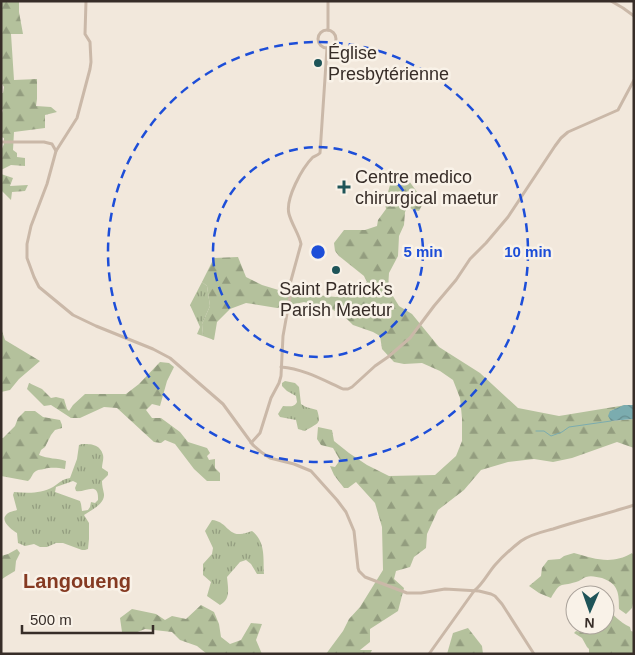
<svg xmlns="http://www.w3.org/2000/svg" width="635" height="655" font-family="Helvetica,sans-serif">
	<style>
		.grass { fill: url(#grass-tufts); fill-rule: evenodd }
		.forest { fill: url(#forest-firs) }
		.water { fill: url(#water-waves) }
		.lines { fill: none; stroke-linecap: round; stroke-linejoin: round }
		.stream { stroke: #7bacaf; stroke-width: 1 }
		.tertiary { stroke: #cab8a8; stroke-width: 3 }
		.ring { fill: none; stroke: #1d4ed8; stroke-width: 2.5; stroke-dasharray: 9 6 }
		.poi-dot { fill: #1e5458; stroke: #f9f2e8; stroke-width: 2 }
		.labels { text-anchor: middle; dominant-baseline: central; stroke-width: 5; stroke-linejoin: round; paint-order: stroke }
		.poi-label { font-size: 18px; fill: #372d28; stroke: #f9f2e8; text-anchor: start }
		.quarter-label { font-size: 20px; font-weight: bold; fill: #853a22; stroke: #f9f2e8 }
		.centre { fill: #1d4ed8; stroke: #f9f2e8; stroke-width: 2.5 }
		.ring-label { font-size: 15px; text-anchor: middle; font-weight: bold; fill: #1d4ed8; stroke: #f9f2e8; stroke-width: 5; stroke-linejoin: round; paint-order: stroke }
	</style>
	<defs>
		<pattern id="grass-tufts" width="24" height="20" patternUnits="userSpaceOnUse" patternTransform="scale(1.25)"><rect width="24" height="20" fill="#b4c19c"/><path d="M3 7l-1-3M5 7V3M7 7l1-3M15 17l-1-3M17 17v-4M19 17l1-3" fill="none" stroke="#939d7f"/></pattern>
		<pattern id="forest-firs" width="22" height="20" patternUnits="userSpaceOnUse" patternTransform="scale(1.25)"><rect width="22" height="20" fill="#b4c19c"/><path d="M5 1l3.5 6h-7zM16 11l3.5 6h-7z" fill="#939d7f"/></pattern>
		<pattern id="water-waves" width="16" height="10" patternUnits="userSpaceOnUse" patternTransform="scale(1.25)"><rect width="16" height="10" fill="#7bacaf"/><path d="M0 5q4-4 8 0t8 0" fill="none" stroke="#668c8e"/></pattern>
	</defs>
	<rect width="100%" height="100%" fill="#f2e8dc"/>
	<!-- grass -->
	<g class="grass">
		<path d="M202,282l5,4 3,20 -8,18 1,12 -6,-2 3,-7 -10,-22z"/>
		<path d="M285,381l10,2 4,4 2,17 5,3 11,3c5,15 0,13 -12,21l-7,-2 -2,-9 -16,-3 -2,-3 5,-8c5,0 11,2 14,-4l-1,-6 -9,-5 -5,-5v-3z"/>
		<path d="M82,444c9,0 18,0 21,11 1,4 -1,9 -1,13l6,4v3l-6,6c0,5 1,8 2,13 1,10 -13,16 -20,21l5,8v16l-1,10 -3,1h-3l-19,-7h-7l-9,4h-7l-6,-3 -9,2 -7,-3 -1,-10c-5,-3 -17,-12 -11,-18 2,-3 8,-4 11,-5l-4,-15 1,-3c13,1 27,2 39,-5 8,-5 7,-7 17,-9l7,-19 2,-14zM73,481l4,2 -2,5 1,3c9,2 23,-11 22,9l-3,3 -4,-1 -1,5 -2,3 -6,1 -1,-7 -1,-3 -25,-9 1,-5z"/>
		<path d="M212,520c14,1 16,15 28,14 4,0 8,-2 12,-3 14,11 11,27 12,43h-7l-6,-10 -5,-4 -6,2 -13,15c1,11 4,22 -7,28l-13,-9 4,-14 -8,-7v-11l9,-10 1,-6 -8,-17z"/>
	</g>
	<!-- forest -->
	<g class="forest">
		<path d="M1,1h18v11l4,22h-12l3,46 23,-1v20l-1,7 15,1 6,5 -12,3v13l-31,4 -1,18 4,3v4l8,1v8l-14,-1 -10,5v-19l3,-7v-6l-3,-1v-21l2,-6 -2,-1v-16h2l1,-6 -3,-5z"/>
		<path d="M1,174l12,4 -3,8 18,-1 -3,6 -13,1 -1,8 -10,-10z"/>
		<path d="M396,181h13l11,15 2,9 -3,6 -6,-1 -5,-4 -3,6 -1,13 -5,11 -1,20 -9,17 -1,15 11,18 13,8 27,33 41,26 38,35 41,8 67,-11 -16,6 2,10 22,-2v29l-17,-6 -45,16 -19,4 -19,-3 -26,3 -27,8 -17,20 -26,20 -11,24 -1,14 -12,9 -4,10 -14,4 -2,8 10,9 -6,23 -28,18v13l-10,8h12l-2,4h-44l17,-23 6,-12 11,-12 23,-37 -1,-43 -7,-24 -19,-21 -8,6h-4l-10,-13 -4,-9 5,1 5,-7 -7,-12 -12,-3 -4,-6 1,-12 14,3 2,11 15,12 18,12 22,11 46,-1 21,-19 6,-15v-23l-2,-20 -7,-18 -13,-9 -18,-8 -18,1 -10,-2 -12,-13 -2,-13 -7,-4 -20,-7 -10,-10 -10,-5 -29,-8 -27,6 -31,-5 -16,6 -13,13 -3,18 -11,-4 -1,-12 8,-18 -3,-20 -5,-4 12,-24 24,-1 8,20 16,8 23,7 51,5 19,-5 12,-10 -3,-6 -25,-20 -4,-5 -1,-8 10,-13h21l12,-4 1,-6 8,-11 -1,-6 5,-18z"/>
		<path d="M1,328l4,12 35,21 -21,18 -9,11 -9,2z"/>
		<path d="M160,362l9,1 5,4 -7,14 -7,25 -8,-2 -6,6 6,8h9l19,14 8,10 19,6 3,5 -3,3 2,4 6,-1v9l5,5v8h-13l-13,-12 -19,-25 -10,-4 -4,3 -7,-1 -37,-34 -13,-1 -24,11h-9l-20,-13 -7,1 -17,-17 2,-6 13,6 9,9 5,-1 8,2 3,10 2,2 4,-6 12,-11h41l13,-10z"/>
		<path d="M25,411h10l8,6 17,3 2,5v3l-7,2 -4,5 -6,12 -4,3 -2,5c9,4 18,3 27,6l-1,8c-7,-1 -13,-2 -21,0 -3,1 -5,0 -8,2 -4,2 -4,7 -8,10l-27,-5v-38h2l12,-12 3,-8z"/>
		<path d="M17,549l3,4 -4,8 -1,10 -10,6 -4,3v-24l7,-2z"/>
		<path d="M574,553c21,6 38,12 58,0l2,3v43l-2,9 -6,6 -7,-5c0,-15 0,-25 -17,-31 -5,-1 -11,-3 -16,-1 -3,1 -6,4 -10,5 -17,5 -15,-1 -25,16l-12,-5 -10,-7 12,-10 1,-8 6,-8 12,-1 4,-3z"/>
		<path d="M201,605l13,7 5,12 2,13 9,7 11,-4 10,-17 11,1 -6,16 6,14h-55l-10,-8 -17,-6 -8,-8 -27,-3 -10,4 -13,-1 -2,-14 12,-9 24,5 9,6 7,-4 14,3z"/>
		<path d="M605,607c8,7 14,15 25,20l1,4 3,1v22h-45v-5l-2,-2 -5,-9 -8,-5 2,-2 10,2 6,-4 2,-4h11z"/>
		<path d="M468,628l14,18 1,8h-36l6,-21z"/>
	</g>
	<!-- water -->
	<path class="water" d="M624,405h10v14l-23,2 -3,-5 2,-5z"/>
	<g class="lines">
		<!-- stream -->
		<path class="stream" d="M536,431h8l7,5 11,-4 7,-5 42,-6"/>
		<!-- tertiary -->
		<g class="tertiary">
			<path d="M328,1v29"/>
			<path d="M611,1l12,7 11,8"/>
			<circle cx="327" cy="39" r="9"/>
			<path d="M1,142h43l8,2 4,7 -9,33 -16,42 -4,18v14l7,19 5,10 34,28 23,11 57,23 17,9 53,46 30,41 8,7 9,6 24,6 17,7 26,29 9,12 8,19 4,37 1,3 6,6 42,16h14l24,-4 34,2 12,3 4,2 7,8 32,50"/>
			<path d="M56,151l21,-33 13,-49 1,-7 -1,-20 -5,-8 1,-33"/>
			<path d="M281,367c23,2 42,13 62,22h5l4,-2 23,-21 13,-9 22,-19 24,-32 22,-26 14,-21 16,-16 22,-26 47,-71 6,-8 7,-6 50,-22 16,-30"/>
			<path d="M251,443l9,-10 11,-35 8,-15 2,-7 2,-40 7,-39v-13l11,-40c-2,-10 -9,-19 -12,-30 -4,-15 13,-46 24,-57 2,-1 5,-2 7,-4l7,-105"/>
			<path d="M429,654l45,-63c9,-7 14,-18 21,-26 8,-9 17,-17 26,-24 10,-7 21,-9 32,-12 27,-9 54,-15 81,-24"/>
		</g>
	</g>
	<!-- distance rings -->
	<g class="ring">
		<circle cx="318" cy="252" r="105"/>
		<circle cx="318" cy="252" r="210"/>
	</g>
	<!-- markers -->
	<g class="poi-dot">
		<circle cx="318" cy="63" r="5"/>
		<path d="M341.5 179.5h5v5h5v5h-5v5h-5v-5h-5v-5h5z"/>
		<circle cx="336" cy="270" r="5"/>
	</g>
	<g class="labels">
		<!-- poi labels -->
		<g class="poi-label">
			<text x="328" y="53">Église<tspan x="328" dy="21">Presbytérienne</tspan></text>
			<text x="355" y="177">Centre medico<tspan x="355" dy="21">chirurgical maetur</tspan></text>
			<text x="336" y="289" text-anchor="middle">Saint Patrick's<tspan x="336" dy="21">Parish Maetur</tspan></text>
		</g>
		<!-- quarter labels -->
		<g class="quarter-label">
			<text x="77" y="581">Langoueng</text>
		</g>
	</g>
	<circle cx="318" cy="252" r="8" class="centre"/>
	<g class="ring-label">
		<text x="423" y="257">5 min</text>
		<text x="528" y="257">10 min</text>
	</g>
	<!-- border -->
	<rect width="635" height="655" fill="none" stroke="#372d28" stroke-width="5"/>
	<!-- north arrow -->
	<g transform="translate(590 610) rotate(182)"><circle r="24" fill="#f9f2e8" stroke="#aba39b"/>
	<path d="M0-4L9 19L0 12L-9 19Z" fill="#1e5458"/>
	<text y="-8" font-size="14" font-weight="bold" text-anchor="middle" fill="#372d28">N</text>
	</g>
	<!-- scale -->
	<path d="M22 625v8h131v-8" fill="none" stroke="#372d28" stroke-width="2.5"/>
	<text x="30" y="625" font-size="15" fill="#372d28" stroke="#f9f2e8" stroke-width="4" paint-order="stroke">500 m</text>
</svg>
